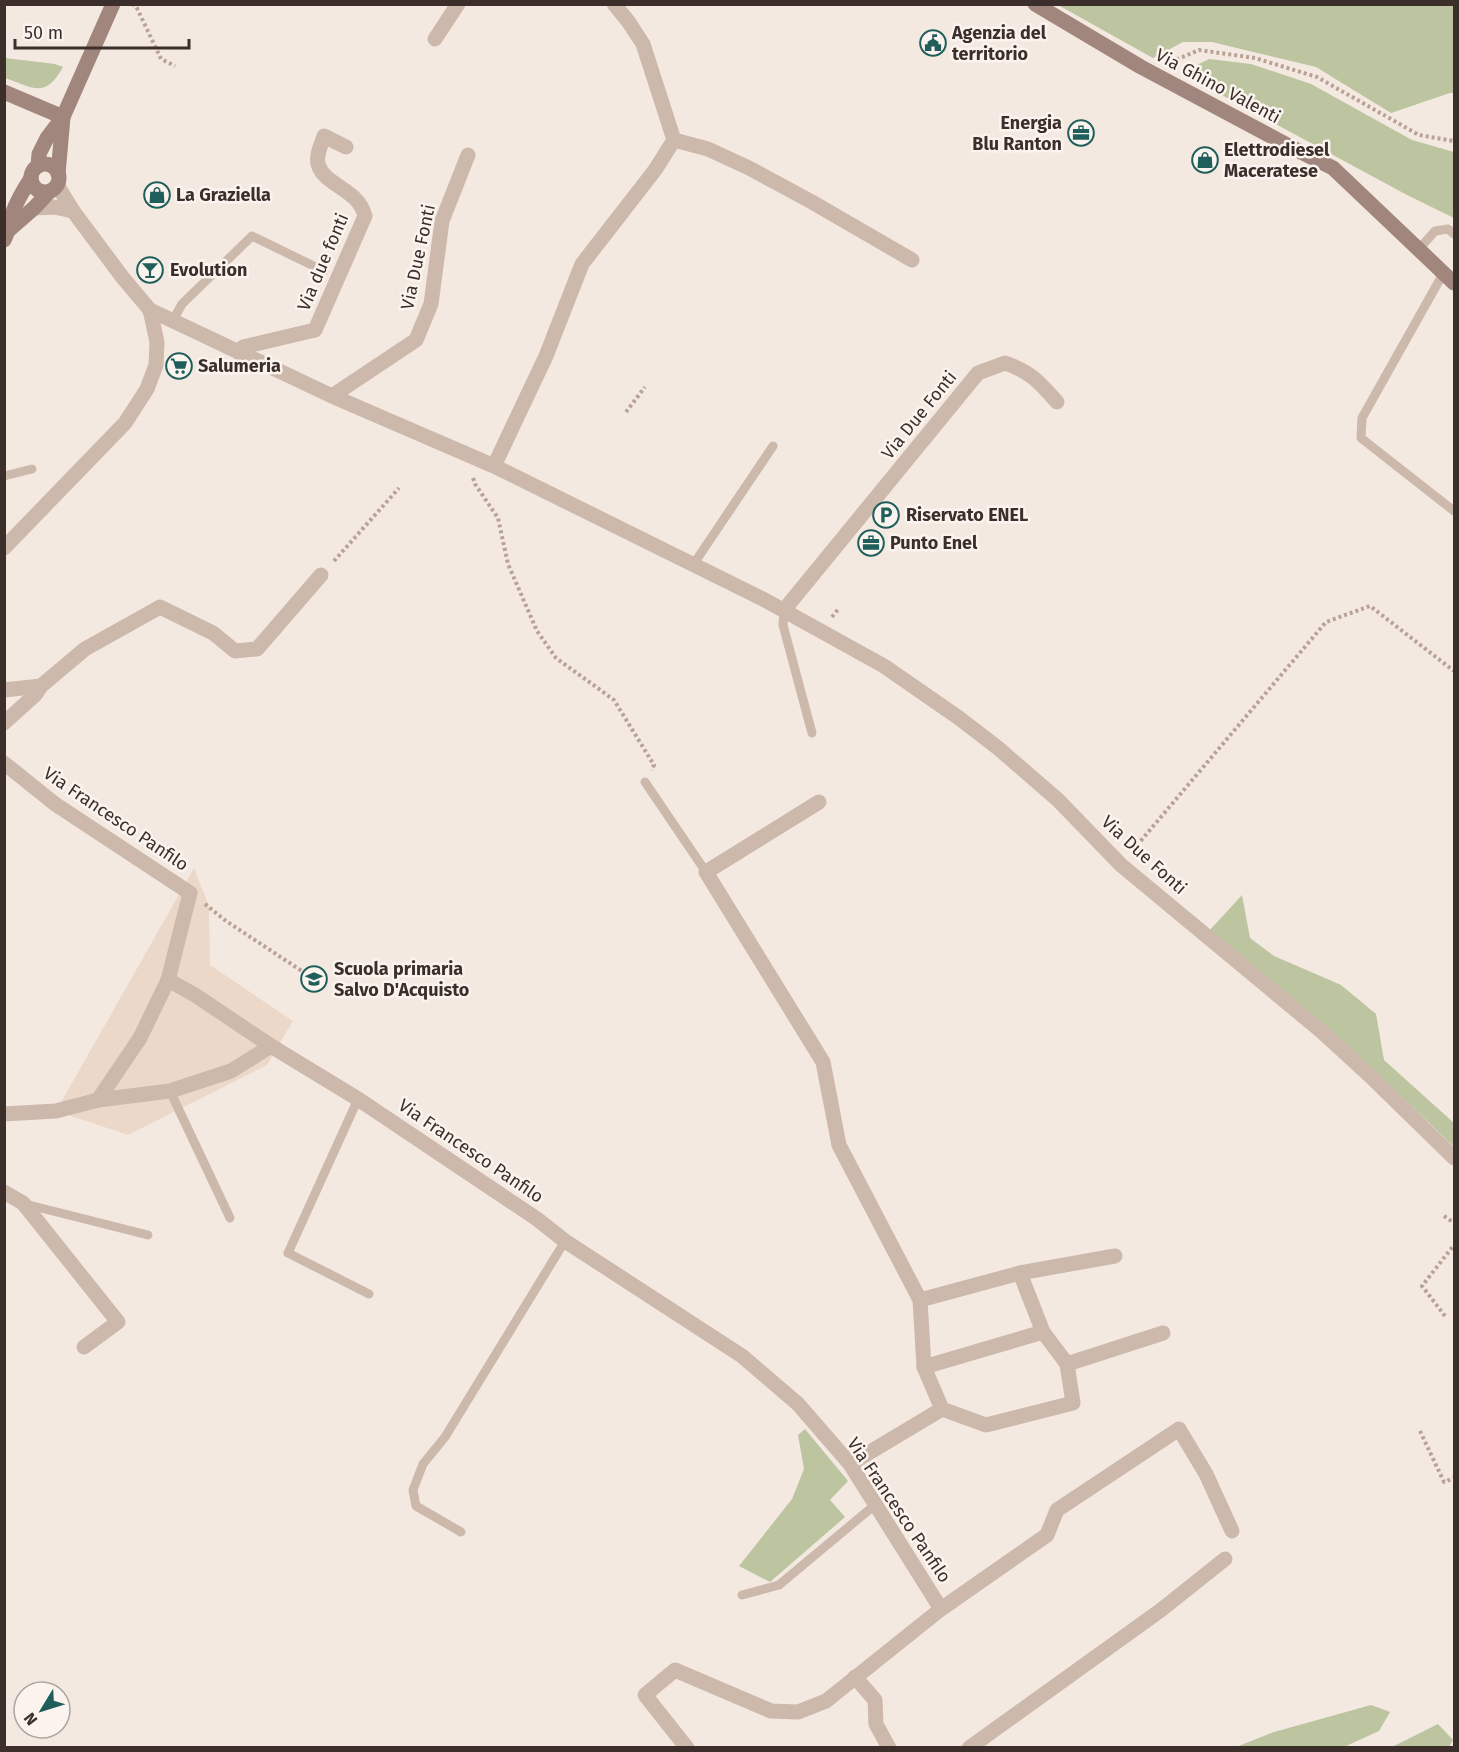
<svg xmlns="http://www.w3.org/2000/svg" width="1459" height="1752" font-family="'Fira Sans',sans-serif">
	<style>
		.green { fill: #bcc4a0 }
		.plaza { fill: #ecd8c8 }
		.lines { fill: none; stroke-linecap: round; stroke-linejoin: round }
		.path { stroke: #b9a196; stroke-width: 4; stroke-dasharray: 3 3; stroke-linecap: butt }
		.lane { stroke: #cdb8ac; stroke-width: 9 }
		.street { stroke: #cdb8ac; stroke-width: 15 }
		.secondary { stroke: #a1867d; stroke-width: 15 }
		.labels { text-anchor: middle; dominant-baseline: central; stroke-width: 5; stroke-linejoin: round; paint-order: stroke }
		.poi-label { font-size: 18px; font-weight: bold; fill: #3b2e2b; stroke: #fbf4ee; text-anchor: start }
		.street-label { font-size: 18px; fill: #3b2e2b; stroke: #fbf4ee }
	</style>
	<rect width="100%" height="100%" fill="#f4e9e1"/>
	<!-- green -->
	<g class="green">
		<path d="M1058,5h396v88h-4l-59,20 -75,-46 -104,-25h-29l-30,16z"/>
		<path d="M5,58l50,6 8,3c-18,33 -31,20 -58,11z"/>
		<path d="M1209,59l42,5 60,20 101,56 42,12v66l-47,-23 -226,-122z"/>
		<path d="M1242,895l8,43 24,18 67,29 35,29 8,46 70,63v24l-80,-77 -165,-139z"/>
		<path d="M805,1429l43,52 -18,19 15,17 -75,65 -31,-16 53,-67 12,-30 -6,-34z"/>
		<path d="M1371,1705l19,7 -11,19 -35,16h-108l38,-15z"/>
		<path d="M1438,1724l15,16 -4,7h-57z"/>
	</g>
	<!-- plaza -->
	<path class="plaza" d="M194,868l15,38 1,59 83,56 -26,44 -139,70 -72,-24z"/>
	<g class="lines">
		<!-- path -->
		<g class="path">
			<path d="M132,4l4,2 25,53 14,7"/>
			<path d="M1171,62l28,-12 56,8 62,19 102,58 35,6"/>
			<path d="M626,412l19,-25"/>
			<path d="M473,478l2,6 23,34 10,46 29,67 19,27 58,42 40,65 -3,5"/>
			<path d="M334,561l65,-73"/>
			<path d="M832,617l7,-9"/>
			<path d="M1133,850l193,-228 44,-16 84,65"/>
			<path d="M205,904l21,17 88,58"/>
			<path d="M1444,1216l10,7"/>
			<path d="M1445,1316l-23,-30 32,-41"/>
			<path d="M1420,1431l24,51 10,-4"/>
		</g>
		<!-- lane -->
		<g class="lane">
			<path d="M1419,249l16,-18 13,-2 6,5"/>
			<path d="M1444,272l-82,146 -1,20 93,73"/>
			<path d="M173,320l9,-16 70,-68 72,35"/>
			<path d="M4,476l28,-7"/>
			<path d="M693,565l80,-119"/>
			<path d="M784,610l-1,15 29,108"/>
			<path d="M645,782l61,90"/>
			<path d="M170,1091l60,127"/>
			<path d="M358,1099l-70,154 81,41"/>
			<path d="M25,1204l123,31"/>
			<path d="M461,1532l-45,-26 -3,-16 10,-26 22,-27 120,-196"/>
			<path d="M742,1595l37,-10 97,-81"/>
		</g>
		<!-- street -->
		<g class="street">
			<path d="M435,39l23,-35"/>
			<path d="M674,140l34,9 41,19 63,34 100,58"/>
			<path d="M57,185l16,26 50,67 27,32 182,86 162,70 269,133 121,67 75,52 39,30 60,52 63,65 200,166 48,44 85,83"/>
			<path d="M34,208l20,-1 19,4"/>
			<path d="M240,354l3,-7 72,-17 50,-114c-7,-28 -41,-30 -47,-52 -2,-9 3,-19 6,-28l22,11"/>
			<path d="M332,396l84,-56 15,-36 11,-83 26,-66"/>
			<path d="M494,466l52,-110 36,-92 73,-94 19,-30 -31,-96 -15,-23 -14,-17"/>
			<path d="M4,548l121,-125 22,-34 9,-24 1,-23 -7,-32"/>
			<path d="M784,610l194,-237 27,-10c26,9 34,19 52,39"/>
			<path d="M4,690l37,-4"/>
			<path d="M4,723l31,-28 6,-9 44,-37 75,-42 53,26 22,18 22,-2 64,-74"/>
			<path d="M4,763l51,41 135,89 -22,87 -28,58 -42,62"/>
			<path d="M819,802l-113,70 117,190 16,83 81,155 4,67 18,42 -92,55"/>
			<path d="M168,980l27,15 76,51 87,53 179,120 28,22 177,115 56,48 52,60 91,145"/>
			<path d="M4,1114l52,-3 42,-11 72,-9 61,-20 40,-25"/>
			<path d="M4,1192l19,11 95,119 -34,25"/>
			<path d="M920,1300l100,-27 95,-17"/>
			<path d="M1043,1332l24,32 96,-31"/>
			<path d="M924,1367l119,-35 -23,-59"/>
			<path d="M942,1409l44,16 87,-22 -6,-39"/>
			<path d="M855,1677l20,23 1,24 13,24"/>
			<path d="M687,1748l-42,-53 30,-25 96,41 27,1 28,-11 115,-92 106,-74 10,-25 122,-81 27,45 26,57"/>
			<path d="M969,1748l192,-138 64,-51"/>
		</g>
		<!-- secondary -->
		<g class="secondary">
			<path d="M1035,4l106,63 150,80 42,21 121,115"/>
			<path d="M4,92l59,25"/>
			<circle cx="45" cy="178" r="14"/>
			<path d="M38,166l1,-12 8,-16 16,-21 50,-113"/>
			<path d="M58,174l5,-57"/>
			<path d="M10,229l24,-21 15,-16"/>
			<path d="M4,240c5,-9 6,-18 9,-28 4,-12 11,-23 18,-34"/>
		</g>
	</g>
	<!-- icons -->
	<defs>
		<g id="civic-ring" transform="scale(1.35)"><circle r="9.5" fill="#fbf4ee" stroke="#1f5e5b" stroke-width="1.5"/><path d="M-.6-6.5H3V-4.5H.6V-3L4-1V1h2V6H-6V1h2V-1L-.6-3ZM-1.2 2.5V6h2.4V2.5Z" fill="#1f5e5b"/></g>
		<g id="office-ring" transform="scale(1.35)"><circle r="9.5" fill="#fbf4ee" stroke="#1f5e5b" stroke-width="1.5"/><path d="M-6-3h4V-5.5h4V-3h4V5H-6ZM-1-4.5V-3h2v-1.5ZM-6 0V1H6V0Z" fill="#1f5e5b"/></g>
		<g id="shop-ring" transform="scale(1.35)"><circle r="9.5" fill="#fbf4ee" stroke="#1f5e5b" stroke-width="1.5"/><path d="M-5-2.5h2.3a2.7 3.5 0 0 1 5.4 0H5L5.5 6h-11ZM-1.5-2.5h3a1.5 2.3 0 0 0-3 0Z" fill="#1f5e5b"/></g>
		<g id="bar-ring" transform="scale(1.35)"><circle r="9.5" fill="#fbf4ee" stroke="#1f5e5b" stroke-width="1.5"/><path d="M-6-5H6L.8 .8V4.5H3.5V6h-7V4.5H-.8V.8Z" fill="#1f5e5b"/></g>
		<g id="supermarket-ring" transform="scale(1.35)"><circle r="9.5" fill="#fbf4ee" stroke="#1f5e5b" stroke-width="1.5"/><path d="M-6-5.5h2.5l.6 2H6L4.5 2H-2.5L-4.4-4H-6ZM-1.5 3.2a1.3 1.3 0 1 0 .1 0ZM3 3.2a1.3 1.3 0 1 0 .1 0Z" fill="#1f5e5b"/></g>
		<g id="parking-ring" transform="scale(1.35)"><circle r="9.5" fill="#fbf4ee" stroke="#1f5e5b" stroke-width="1.5"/><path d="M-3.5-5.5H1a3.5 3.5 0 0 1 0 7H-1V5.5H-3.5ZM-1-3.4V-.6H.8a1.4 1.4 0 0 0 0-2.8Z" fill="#1f5e5b"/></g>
		<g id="school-ring" transform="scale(1.35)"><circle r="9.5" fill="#fbf4ee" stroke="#1f5e5b" stroke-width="1.5"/><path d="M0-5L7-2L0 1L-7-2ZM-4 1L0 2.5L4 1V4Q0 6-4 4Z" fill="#1f5e5b"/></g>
	</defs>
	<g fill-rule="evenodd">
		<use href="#civic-ring" x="933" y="43"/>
		<use href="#office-ring" x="1081" y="133"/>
		<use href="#shop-ring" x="1205" y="160"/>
		<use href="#shop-ring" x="157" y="195"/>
		<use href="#bar-ring" x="150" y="270"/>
		<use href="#supermarket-ring" x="179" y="366"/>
		<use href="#parking-ring" x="886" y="515"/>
		<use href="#office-ring" x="871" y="543"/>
		<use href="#school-ring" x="314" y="979"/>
	</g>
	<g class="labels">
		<!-- poi labels -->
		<g class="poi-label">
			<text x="952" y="33">Agenzia del<tspan x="952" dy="21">territorio</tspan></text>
			<text x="1062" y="123" text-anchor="end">Energia<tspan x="1062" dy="21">Blu Ranton</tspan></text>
			<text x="1224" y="150">Elettrodiesel<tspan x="1224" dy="21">Maceratese</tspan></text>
			<text x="176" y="195">La Graziella</text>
			<text x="170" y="270">Evolution</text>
			<text x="198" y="366">Salumeria</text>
			<text x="906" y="515">Riservato ENEL</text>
			<text x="890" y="543">Punto Enel</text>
			<text x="334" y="969">Scuola primaria<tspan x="334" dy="21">Salvo D'Acquisto</tspan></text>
		</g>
		<!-- street labels -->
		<g class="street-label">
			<text transform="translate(1218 86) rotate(28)">Via Ghino Valenti</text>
			<text transform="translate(418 257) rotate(-78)">Via Due Fonti</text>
			<text transform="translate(323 262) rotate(-67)">Via due fonti</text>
			<text transform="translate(919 415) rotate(-51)">Via Due Fonti</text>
			<text transform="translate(116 819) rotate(34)">Via Francesco Panfilo</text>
			<text transform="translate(1144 855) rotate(42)">Via Due Fonti</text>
			<text transform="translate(471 1151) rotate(34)">Via Francesco Panfilo</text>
			<text transform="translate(899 1510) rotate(56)">Via Francesco Panfilo</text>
		</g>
	</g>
	<!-- border -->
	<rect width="1459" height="1752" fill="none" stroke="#3b2e2b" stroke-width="12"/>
	<!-- north arrow -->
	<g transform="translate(42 1710) rotate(232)"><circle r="28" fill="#fbf4ee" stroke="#aea5a0" stroke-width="1.5"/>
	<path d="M0-4.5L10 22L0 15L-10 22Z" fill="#1f5e5b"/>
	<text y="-9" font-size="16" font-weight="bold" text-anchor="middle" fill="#3b2e2b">N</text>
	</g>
	<!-- scale -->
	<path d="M15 39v9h174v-9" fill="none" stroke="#3b2e2b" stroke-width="3"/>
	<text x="24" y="39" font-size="18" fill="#3b2e2b" stroke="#fbf4ee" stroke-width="4.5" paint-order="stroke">50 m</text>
</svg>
